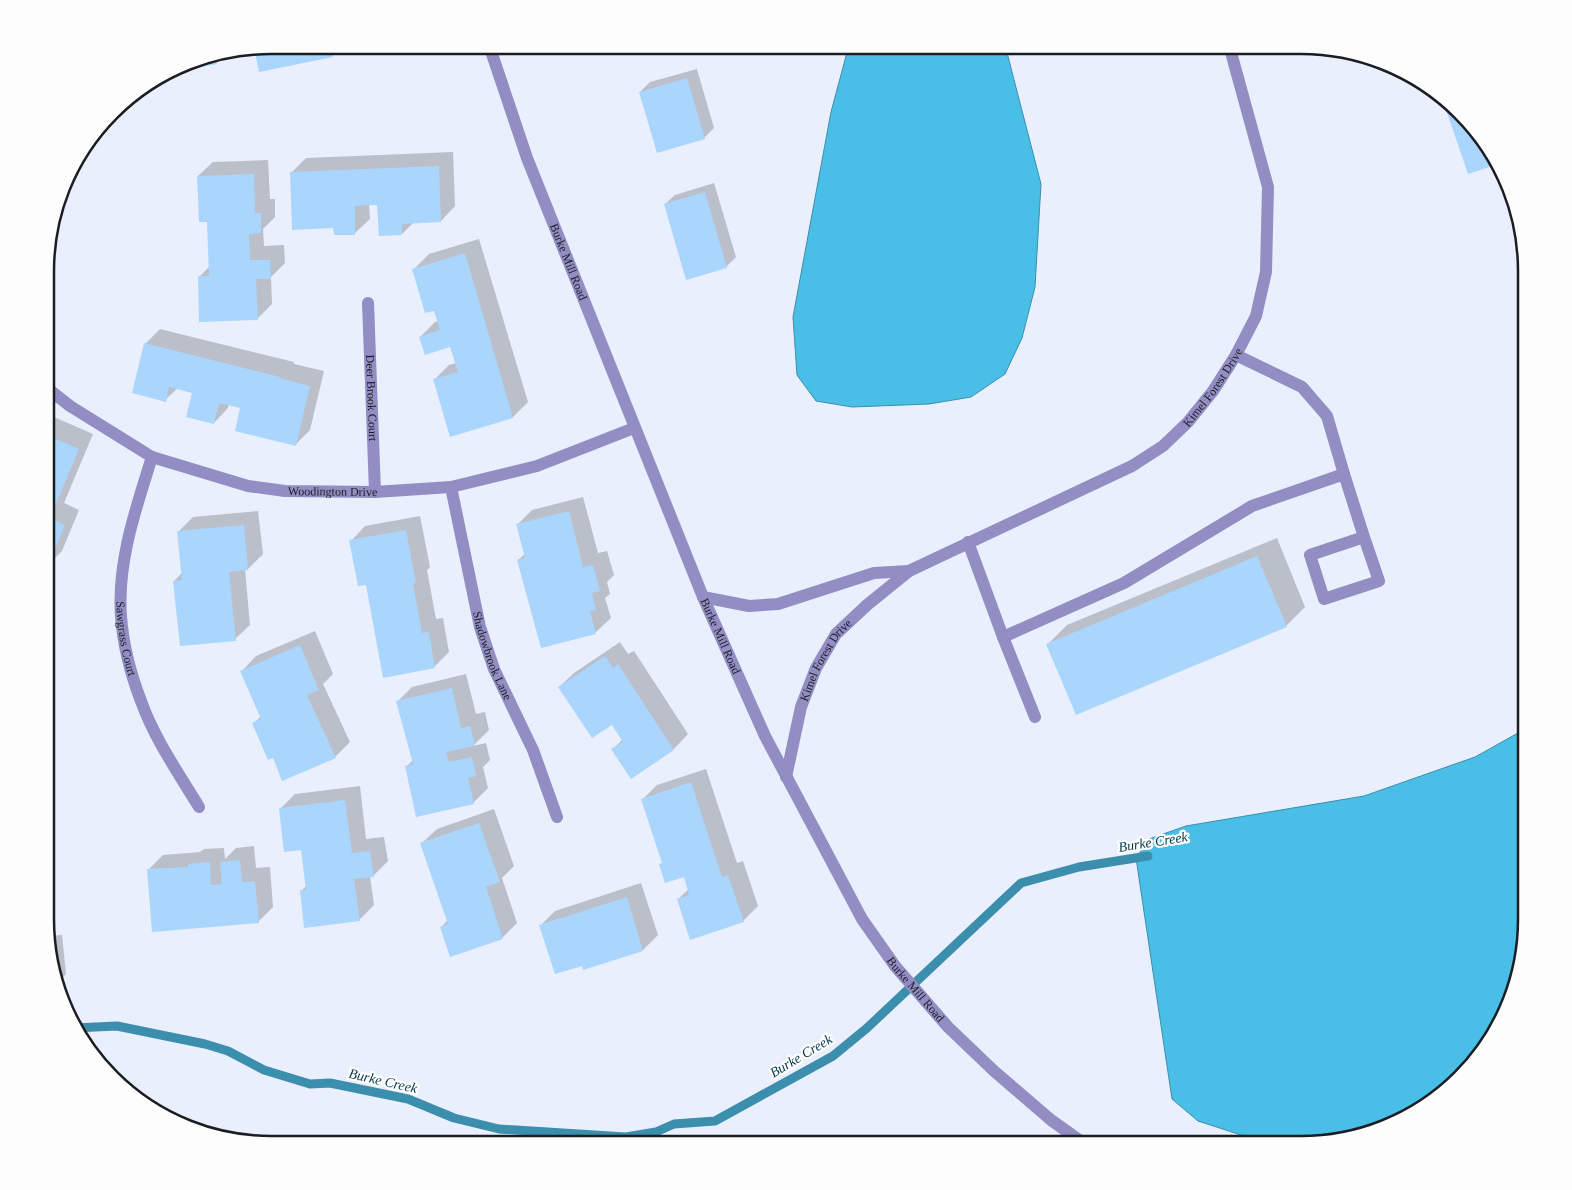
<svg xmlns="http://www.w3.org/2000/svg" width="1572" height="1190" font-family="Georgia,serif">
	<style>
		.water { fill: #49bfe7; stroke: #3b8eac }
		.shadow { fill: #0003 }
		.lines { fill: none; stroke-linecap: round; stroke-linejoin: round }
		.stream { stroke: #3b8eac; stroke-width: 9 }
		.building { fill: #aad5fc }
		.minor { stroke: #928dc3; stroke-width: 12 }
		.labels { text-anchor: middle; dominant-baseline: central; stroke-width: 4.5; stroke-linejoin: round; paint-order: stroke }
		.street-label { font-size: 12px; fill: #1b1d23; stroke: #fdfdfd }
		.water-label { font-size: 14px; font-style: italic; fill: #013849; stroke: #fdfdfd }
		.rim { fill: none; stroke: #1b1d23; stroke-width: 2.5 }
	</style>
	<rect width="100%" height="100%" fill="#eaeffd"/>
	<!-- water -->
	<g class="water">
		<path d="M849,45h156l36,139 -6,103 -13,51 -17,36 -34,23 -42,7 -77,3 -36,-6 -19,-26 -4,-58 38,-205z"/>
		<path d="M1527,728l-1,207 -16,71 -39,62 -70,54 -75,17 -28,1 -57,-5 -43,-14 -26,-22 -36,-241 13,-19 37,-13 178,-30 111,-39z"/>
	</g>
	<!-- shadow -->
	<g class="shadow">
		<path d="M270,45h73l-11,11 -72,14 -4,-23z"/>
		<path d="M227,52l-11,11 -41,7 23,-13z"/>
		<path d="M697,69l17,59 -9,9 -47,15 -18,-60 10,-10z"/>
		<path d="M453,152l2,54 -14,15 -27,1 -12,12 -23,-30h-10l1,15 -15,14 -20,-6 -44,-54 15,-15z"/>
		<path d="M268,160l2,39h5v18l-12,12 1,17 20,-1 1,18 -14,14 1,27 -15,15 -58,-42 11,-11 -2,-46 -10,-44 15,-14z"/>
		<path d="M714,183l22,74 -10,10 -61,-63 10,-9z"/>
		<path d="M479,239l49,163 -15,15 -62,18 -17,-55 15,-15 7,-2 -5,-17 -31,-9 15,-15 4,-1 -4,-12 -21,-40 15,-15z"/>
		<path d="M160,329l134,33v2l30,7 -14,59 -15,15 -53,-38 -13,-3 -1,4 -14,15 -20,-31 -16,-4 -13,12 -20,-56z"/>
		<path d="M47,414l46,20 -29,69 15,7 -17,41 -15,15z"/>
		<path d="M583,497l15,56 9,-2 7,24 -7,7 3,12 -5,4 6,20 -15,14 -54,15 -24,-87 7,-6 -8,-29 15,-15z"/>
		<path d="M258,511l5,43 -15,15h-3l5,56 -15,14 -61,-58 8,-8 -4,-41 15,-15z"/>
		<path d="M420,516l10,51 -3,3 9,49 7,-1 6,34 -15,15 -67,-84 -16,-42 14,-15z"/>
		<path d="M1277,538l28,69 -19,19 -238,18 19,-19z"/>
		<path d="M315,631l18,43 -10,10 27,58 -15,15 -62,-1 -19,-33 7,-7 -19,-45 14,-15z"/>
		<path d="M620,642l8,12 6,-3 54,83 -14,15 -43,28 -18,-28 10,-10 -11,-16 -53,-36 15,-14z"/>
		<path d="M466,674l10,40 9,-2 4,18 -16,16 13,-3 4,17 -7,7 5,21 -15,15 -67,-36 7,-7 -16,-58 15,-15z"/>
		<path d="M706,769l31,94 6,-2 15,45 -15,15 -65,-22 11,-10 -5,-13 -24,-11 3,-3 -20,-63 14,-14z"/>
		<path d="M360,786l6,53 18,-2 4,24 -15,15h-3l4,29 -15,15 -58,-29 6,-6 -5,-37 -22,-39 15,-15z"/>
		<path d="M494,809l20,57 -12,12 15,45 -14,14 -52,19 -10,-29 7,-7 -26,-77 15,-14z"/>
		<path d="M254,846l2,22 14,-1 3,40 -15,15 -110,-52 15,-15 37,-3 4,-3 20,-1 1,11 11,-11z"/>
		<path d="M46,866l7,24 -7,7z"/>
		<path d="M641,883l17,52 -15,15 -59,18 -1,-4 -43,-38 15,-15z"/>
		<path d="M62,935l4,39 -8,8 -12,-46z"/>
	</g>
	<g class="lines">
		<!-- stream -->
		<path class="stream" d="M74,1028l43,-2 88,18 23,7 36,19 46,14 20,-1 78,16 46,19 45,11 127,8 30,-5 18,-8 41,-3 118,-65 34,-28 154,-145 58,-16 69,-11"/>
	</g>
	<!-- building -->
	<g class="building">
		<path d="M270,45h61l2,12 -74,15 -5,-24z"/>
		<path d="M215,54l2,10 -44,8 25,-15z"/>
		<path d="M687,78l18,61 -48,14 -18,-61z"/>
		<path d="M1441,95l9,6 49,63 -31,10z"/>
		<path d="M439,166l2,56 -39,2v11l-23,1 -2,-31 -22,1v29h-21l-1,-7 -41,2 -2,-58z"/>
		<path d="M254,174l1,39h6v20l-12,1 1,26h20l1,19h-15l2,41 -59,2 -1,-46h11l-2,-54h-8l-2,-46z"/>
		<path d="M705,192l22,76 -41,12 -22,-76z"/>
		<path d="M465,253l48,165 -63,19 -17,-58 25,-7 -8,-25 -25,8 -6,-18 21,-7 -6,-19 -9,2 -13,-44z"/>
		<path d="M144,343l136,34v1l30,8 -14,60 -61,-15 5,-23 -21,-5 -5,21 -28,-7 6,-24 -23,-6 -3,15 -34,-9z"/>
		<path d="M47,435l32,14 -29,69 15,7 -19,44z"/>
		<path d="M569,511l14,56 10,-2 7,26 -8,2 4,17 -6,1 6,23 -55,14 -24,-88 8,-2 -9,-34z"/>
		<path d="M244,525l4,45 -19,2 7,69 -56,5 -7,-65 9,-1 -5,-49z"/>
		<path d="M406,530l10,53 -3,1 9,49 7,-1 6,36 -52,10 -17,-93 -8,1 -9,-46z"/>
		<path d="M1257,556l30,71 -211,88 -30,-71z"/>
		<path d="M300,645l19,45 -12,5 29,63 -54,23 -9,-23 -5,2 -16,-37 9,-4 -21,-48z"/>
		<path d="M605,656l8,12 5,-4 56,86 -43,29 -20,-30 12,-7 -11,-17 -20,13 -34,-51z"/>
		<path d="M452,688l9,40 9,-2 5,20 -29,6 3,10 23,-5 4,19 -8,2 6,26 -58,13 -11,-51 8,-2 -17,-63z"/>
		<path d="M691,782l31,95 6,-2 16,47 -54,18 -13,-41 12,-4 -5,-18 -19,6 -6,-19 3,-1 -21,-64z"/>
		<path d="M345,800l7,53 18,-2 4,26 -20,2 6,42 -56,7 -4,-38h6l-5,-40 -17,2 -5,-44z"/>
		<path d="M479,823l21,59 -14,5 17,52 -53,18 -10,-30 8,-3 -28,-81z"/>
		<path d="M240,860l2,22 13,-1 4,42 -107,9 -5,-63 41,-2v-3l22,-2 1,23 11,-1 -2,-22z"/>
		<path d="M627,897l16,54 -60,19 -1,-4 -27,8 -16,-49z"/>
		<path d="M48,944h5l2,23h-1z"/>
	</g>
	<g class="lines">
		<!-- minor -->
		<g class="minor">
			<path id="s1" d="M489,45l38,113 176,439 62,139 97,183 33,47 53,61 46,44 57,49 35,25"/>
			<path id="s2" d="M368,303l7,189"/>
			<path d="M1236,355l66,32 25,29 17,58"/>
			<path id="s3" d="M47,388l23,18 82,51 96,29 37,5 90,1 76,-5 86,-21 97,-38"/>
			<path id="s4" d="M152,457c-16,51 -35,105 -31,159 2,28 10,59 20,85 13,37 38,73 58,106"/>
			<path id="s5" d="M451,487l29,140 14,42 39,81 24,67"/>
			<path d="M968,542l35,95 32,80"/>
			<path d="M703,597l46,9 29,-2 96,-31 35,-2"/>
			<path d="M1003,637l121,-54 128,-77 92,-32 20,63 -54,18 14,44 55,-18 -15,-44"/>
			<path id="s6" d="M786,777l15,-70 15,-39 20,-34 31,-29 42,-34 223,-105 31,-20 25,-24 25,-31 23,-36 20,-39 10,-44 2,-85 -39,-142"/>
		</g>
	</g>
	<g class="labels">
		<!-- street labels -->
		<g class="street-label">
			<text stroke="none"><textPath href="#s1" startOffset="231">Burke Mill Road</textPath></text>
			<text stroke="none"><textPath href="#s6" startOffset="610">Kimel Forest Drive</textPath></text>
			<text stroke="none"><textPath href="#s2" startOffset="95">Deer Brook Court</textPath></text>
			<text stroke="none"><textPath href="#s3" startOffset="311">Woodington Drive</textPath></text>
			<text stroke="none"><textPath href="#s1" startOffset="635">Burke Mill Road</textPath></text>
			<text stroke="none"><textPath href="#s4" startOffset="186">Sawgrass Court</textPath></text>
			<text stroke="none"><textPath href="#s5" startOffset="174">Shadowbrook Lane</textPath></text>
			<text stroke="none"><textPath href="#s6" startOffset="125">Kimel Forest Drive</textPath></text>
			<text stroke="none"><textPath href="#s1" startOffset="1040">Burke Mill Road</textPath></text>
		</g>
		<!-- water labels -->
		<g class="water-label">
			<text transform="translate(1153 842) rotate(-9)">Burke Creek</text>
			<text transform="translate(801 1056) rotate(-31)">Burke Creek</text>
			<text transform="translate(383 1081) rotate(13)">Burke Creek</text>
		</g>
	</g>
	<!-- crop -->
	<path d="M0 0H1572V1190H0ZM271 54H1301A217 217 0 0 1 1518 271V919A217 217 0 0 1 1301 1136H271A217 217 0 0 1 54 919V271A217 217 0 0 1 271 54Z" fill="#fdfdfd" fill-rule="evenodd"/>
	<path class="rim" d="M271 54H1301A217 217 0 0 1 1518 271V919A217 217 0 0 1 1301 1136H271A217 217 0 0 1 54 919V271A217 217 0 0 1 271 54Z"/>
</svg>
